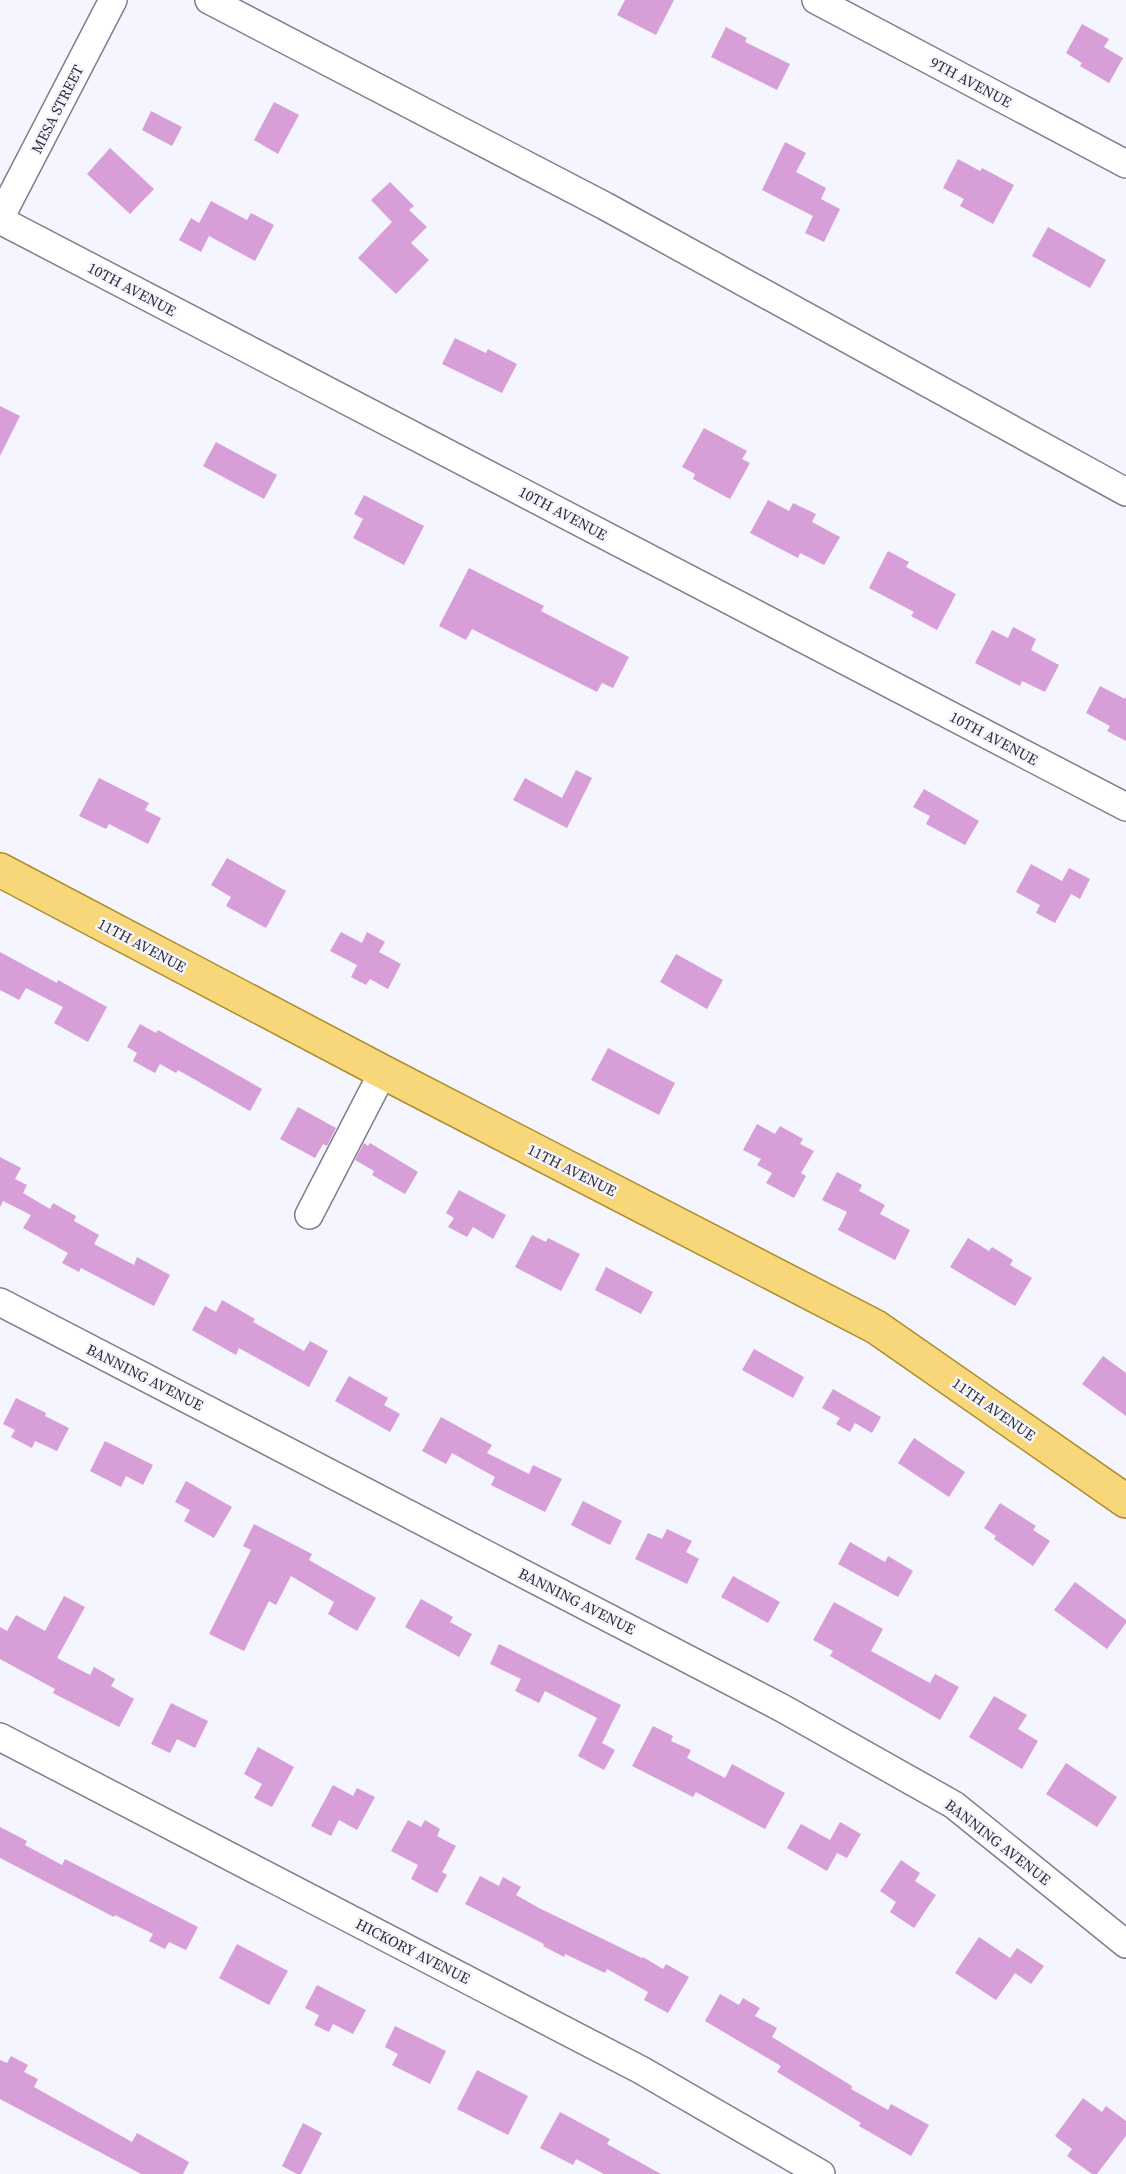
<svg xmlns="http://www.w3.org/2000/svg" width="1126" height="2174" font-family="'Source Serif 4',serif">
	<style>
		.building { fill: #d89ed8 }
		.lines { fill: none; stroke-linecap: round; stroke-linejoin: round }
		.minor-casing { stroke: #7e7f8a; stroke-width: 30 }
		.major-casing { stroke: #ae8c28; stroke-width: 36 }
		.minor { stroke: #fff; stroke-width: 27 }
		.major { stroke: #f7d77a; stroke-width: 33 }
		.labels { text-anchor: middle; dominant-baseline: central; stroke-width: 5; stroke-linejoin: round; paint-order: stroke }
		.street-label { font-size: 15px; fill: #303035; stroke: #f4f5ff }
	</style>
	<rect width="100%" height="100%" fill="#f4f5ff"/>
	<!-- building -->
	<g class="building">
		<path d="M625,0h49l-18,35 -39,-20z"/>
		<path d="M1082,24l27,15 -5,8 19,11 -14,25 -29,-17 2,-3 -16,-10z"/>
		<path d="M726,27l21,11 -2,4 45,22 -13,26 -66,-33z"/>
		<path d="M274,102l25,13 -21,39 -24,-14z"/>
		<path d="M151,111l31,16 -10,19 -30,-16z"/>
		<path d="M785,142l21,11 -10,19 30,16 -5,11 19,10 -16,33 -19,-9 8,-17 -51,-26z"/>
		<path d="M110,148l44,41 -24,25 -43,-40z"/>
		<path d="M958,159l22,12 2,-3 32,17 -21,39 -33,-18 4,-7 -21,-11z"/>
		<path d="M390,182l24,24 -5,4 18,17 -16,16 18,17 -33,34 -38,-36 34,-36 -21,-22z"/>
		<path d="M211,201l36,19 4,-7 23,12 -19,36 -46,-25 -8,16 -22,-12 12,-22 8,5z"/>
		<path d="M1048,227l58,33 -16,28 -58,-32z"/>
		<path d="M455,338l31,15 2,-4 29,15 -15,29 -60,-29z"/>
		<path d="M0,406l20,10 -20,40z"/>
		<path d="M704,428l43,23 -5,8 8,4 -20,36 -37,-20 2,-5 -13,-7z"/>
		<path d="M216,442l61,33 -13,24 -61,-33z"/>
		<path d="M364,495l60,31 -20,39 -51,-27 10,-19 -9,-5z"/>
		<path d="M768,500l21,11 4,-8 23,11 -4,8 28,15 -16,28 -24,-12 -2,5 -48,-25z"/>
		<path d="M888,551l21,11 -3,5 50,27 -19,36 -26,-14 3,-4 -45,-24z"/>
		<path d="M469,568l75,38 -3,5 88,46 -16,31 -11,-5 -5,9 -125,-63 -6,11 -27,-14z"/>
		<path d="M1013,627l23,12 -5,11 28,15 -14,27 -23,-11 -2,5 -45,-23 17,-33 16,8z"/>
		<path d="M1100,686l25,13 1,-3v45l-19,-10 3,-5 -24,-13z"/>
		<path d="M576,770l16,8 -25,50 -54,-28 12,-22 37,20z"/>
		<path d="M99,778l50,25 -4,7 16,8 -13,26 -39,-20 -3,5 -27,-13z"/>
		<path d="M924,789l55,32 -14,24 -39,-21 4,-8 -17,-9z"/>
		<path d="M227,858l59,33 -20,37 -40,-22 5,-9 -20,-12z"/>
		<path d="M1031,864l31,17 7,-13 21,11 -10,20 -9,-5 -16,29 -19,-10 4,-8 -24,-13z"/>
		<path d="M341,932l21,11 5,-11 18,10 -6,10 22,12 -13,25 -18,-10 -4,6 -15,-8 6,-12 -27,-14z"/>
		<path d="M0,952l57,31 1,-3 49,27 -19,35 -34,-19 9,-16 -37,-19 -7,12 -19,-10z"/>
		<path d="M676,954l47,26 -16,29 -47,-27z"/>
		<path d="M140,1024l16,9 2,-3 104,59 -12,22 -72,-41 -2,3 -16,-9 -5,9 -22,-12 4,-8 -10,-6z"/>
		<path d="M608,1048l67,35 -16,32 -68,-35z"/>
		<path d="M298,1107l38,21 -9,18 -4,-2 -8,14 -35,-19z"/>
		<path d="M757,1124l18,10 5,-8 23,13 -3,5 14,7 -13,22 5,3 -12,22 -28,-15 6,-10 -15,-8 4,-6 -18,-9z"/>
		<path d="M364,1143l4,3 2,-3 48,29 -13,22 -33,-19 2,-4 -19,-11z"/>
		<path d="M0,1157l21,11 -6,11 12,6 -4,8 27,16 3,-6 23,13 -2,5 25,14 -5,9 40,21 3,-8 33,18 -16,31 -73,-38 -2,4 -17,-9 6,-10 -45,-25 8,-13 -28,-14 -3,6z"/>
		<path d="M837,1172l25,13 -3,6 26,14 -5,9 30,16 -15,30 -57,-30 9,-18 -25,-12z"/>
		<path d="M459,1190l47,25 -13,24 -20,-12 -6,10 -19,-10 6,-9 -8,-5z"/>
		<path d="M532,1235l14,7 2,-4 32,16 -19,37 -46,-24z"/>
		<path d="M968,1238l21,13 3,-4 21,13 -3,5 22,13 -17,28 -65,-39z"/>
		<path d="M606,1267l47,25 -12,22 -46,-24z"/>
		<path d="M222,1300l33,19 -2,3 51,29 6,-10 18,10 -19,36 -70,-39 -3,7 -44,-25 13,-24 11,6z"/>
		<path d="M754,1349l50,28 -11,21 -51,-28z"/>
		<path d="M1103,1356l23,17v43l-44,-32z"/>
		<path d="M349,1376l39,22 -4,7 16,9 -10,18 -55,-31z"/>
		<path d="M833,1389l48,28 -9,16 -17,-10 -5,9 -14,-8 4,-6 -18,-10z"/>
		<path d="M16,1398l30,15 -1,3 24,12 -12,23 -22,-10 -3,7 -21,-11 4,-7 -12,-6z"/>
		<path d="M441,1417l51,28 -5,8 42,21 4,-9 29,14 -17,33 -54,-27 4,-8 -43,-24 -6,11 -24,-13z"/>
		<path d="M914,1438l51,34 -16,25 -51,-34z"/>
		<path d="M105,1441l48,24 -10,20 -17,-9 -5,11 -31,-16z"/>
		<path d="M186,1481l46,26 -18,31 -30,-17 6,-11 -15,-8z"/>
		<path d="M583,1501l39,20 -12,24 -39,-20z"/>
		<path d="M1000,1503l36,23 -3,4 17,11 -17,25 -39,-27 2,-3 -12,-8z"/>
		<path d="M254,1524l58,30 -3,6 67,38 -19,33 -29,-17 6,-12 -43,-26 -15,29 -7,-4 -25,50 -35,-17 42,-84 -8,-4z"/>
		<path d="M667,1529l25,12 -6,11 13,7 -12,25 -52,-25 13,-26 14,6z"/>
		<path d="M850,1542l35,20 3,-6 25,15 -15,26 -60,-33z"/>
		<path d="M733,1576l47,26 -12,21 -47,-26z"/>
		<path d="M1075,1582l51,38v3l-19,26 -53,-39z"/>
		<path d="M64,1596l21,11 -28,51 33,17 4,-8 21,12 -4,7 23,13 -15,28 -66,-34 2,-4 -55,-30v-32l7,4 9,-16 29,16z"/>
		<path d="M421,1599l32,18 -3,5 22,12 -13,23 -54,-30z"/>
		<path d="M834,1602l49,27 -12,22 59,32 5,-9 24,13 -19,33 -110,-64 3,-5 -20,-11z"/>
		<path d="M499,1644l122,61 -19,38 13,7 -11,20 -26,-14 19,-38 -52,-27 -6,12 -24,-12 6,-12 -31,-15z"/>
		<path d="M994,1696l33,19 -9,14 20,12 -16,28 -53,-32z"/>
		<path d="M171,1703l37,18 -13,27 -18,-9 -7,14 -19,-9z"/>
		<path d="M653,1726l20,10 -2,5 20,9 -4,8 38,20 7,-14 53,29 -20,36 -69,-37 -3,5 -61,-31z"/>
		<path d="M258,1747l36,20 -22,40 -18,-9 8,-14 -18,-10z"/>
		<path d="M1066,1763l51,34 -20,30 -51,-33z"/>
		<path d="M333,1785l20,11 4,-8 18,9 -18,33 -18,-10 -8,16 -20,-10z"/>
		<path d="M408,1820l13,7 4,-7 15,9 -3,7 19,10 -14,26 5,3 -10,18 -26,-14 7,-14 -27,-14z"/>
		<path d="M840,1822l21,12 -14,24 -10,-5 -10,18 -40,-23 14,-24 29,16z"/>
		<path d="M0,1827l27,14 -2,4 37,20 3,-6 133,68 -12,23 -17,-8 -4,7 -16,-8 4,-7 -38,-19 -1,2 -114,-59z"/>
		<path d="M901,1860l19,13 -5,8 21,14 -22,33 -24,-16 6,-10 -16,-11z"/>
		<path d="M480,1876l19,10 4,-9 18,10 -5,8 23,13 103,50 1,-1 20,12 3,-5 23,13 -21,36 -24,-13 4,-8 -41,-23 -2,4 -40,-19 -1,3 -21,-11 1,-2 -79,-40z"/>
		<path d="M979,1937l31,21 7,-10 27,18 -13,18 -16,-11 -19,27 -41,-27z"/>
		<path d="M237,1944l51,27 -19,34 -50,-27z"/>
		<path d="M317,1985l49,25 -13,24 -20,-10 -4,8 -15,-7 5,-10 -14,-7z"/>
		<path d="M720,1994l19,11 4,-7 17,10 -5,8 22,12 -5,9 80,49 -1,3 37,21 3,-6 38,21 -18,31 -52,-30 2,-3 -84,-51 4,-6 -76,-45z"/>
		<path d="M395,2026l51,25 -16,33 -38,-19 6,-11 -13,-7z"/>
		<path d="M11,2056l17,9 -4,7 14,7 -4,8 98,55 5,-9 52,29 -6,12h-42l-141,-75v-39l7,3z"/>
		<path d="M477,2070l51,26 -20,39 -51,-26z"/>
		<path d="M1083,2098l19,14 4,-6 20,15v15l-29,38h-5l-25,-18 5,-7 -17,-13z"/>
		<path d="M560,2112l50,27 -3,5 54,30h-57l-28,-15 -3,6 -33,-17z"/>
		<path d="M303,2123l19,10 -21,41h-4l-15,-8z"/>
	</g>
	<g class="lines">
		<!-- minor casing -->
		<g class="minor-casing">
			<g id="minor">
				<path d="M209,0l396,206 521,286"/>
				<path d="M816,0l310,164"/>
				<path d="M0,218l113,-218"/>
				<path d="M0,220l1126,587"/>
				<path d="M309,1215l74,-143"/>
				<path d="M0,1302l782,406 172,97 172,139"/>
				<path d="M0,1737l641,333 180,104"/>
			</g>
		</g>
		<!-- major casing -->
		<g class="major-casing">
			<path id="major" d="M0,870l383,202 493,255 250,174"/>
		</g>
		<!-- minor -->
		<use href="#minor" class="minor"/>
		<!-- major -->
		<use href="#major" class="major"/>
	</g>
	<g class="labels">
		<!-- street labels -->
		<g class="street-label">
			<text transform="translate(971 82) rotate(28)">9TH AVENUE</text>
			<text transform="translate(57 109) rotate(-63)">MESA STREET</text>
			<text transform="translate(132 289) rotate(28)">10TH AVENUE</text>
			<text transform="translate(563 513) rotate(28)">10TH AVENUE</text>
			<text transform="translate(994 738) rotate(28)">10TH AVENUE</text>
			<text transform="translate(142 945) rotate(28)">11TH AVENUE</text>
			<text transform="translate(572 1170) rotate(27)">11TH AVENUE</text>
			<text transform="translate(145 1377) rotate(27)">BANNING AVENUE</text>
			<text transform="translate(994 1409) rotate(35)">11TH AVENUE</text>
			<text transform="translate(577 1601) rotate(27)">BANNING AVENUE</text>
			<text transform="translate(998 1842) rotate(38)">BANNING AVENUE</text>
			<text transform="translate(413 1951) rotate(27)">HICKORY AVENUE</text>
		</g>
	</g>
</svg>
